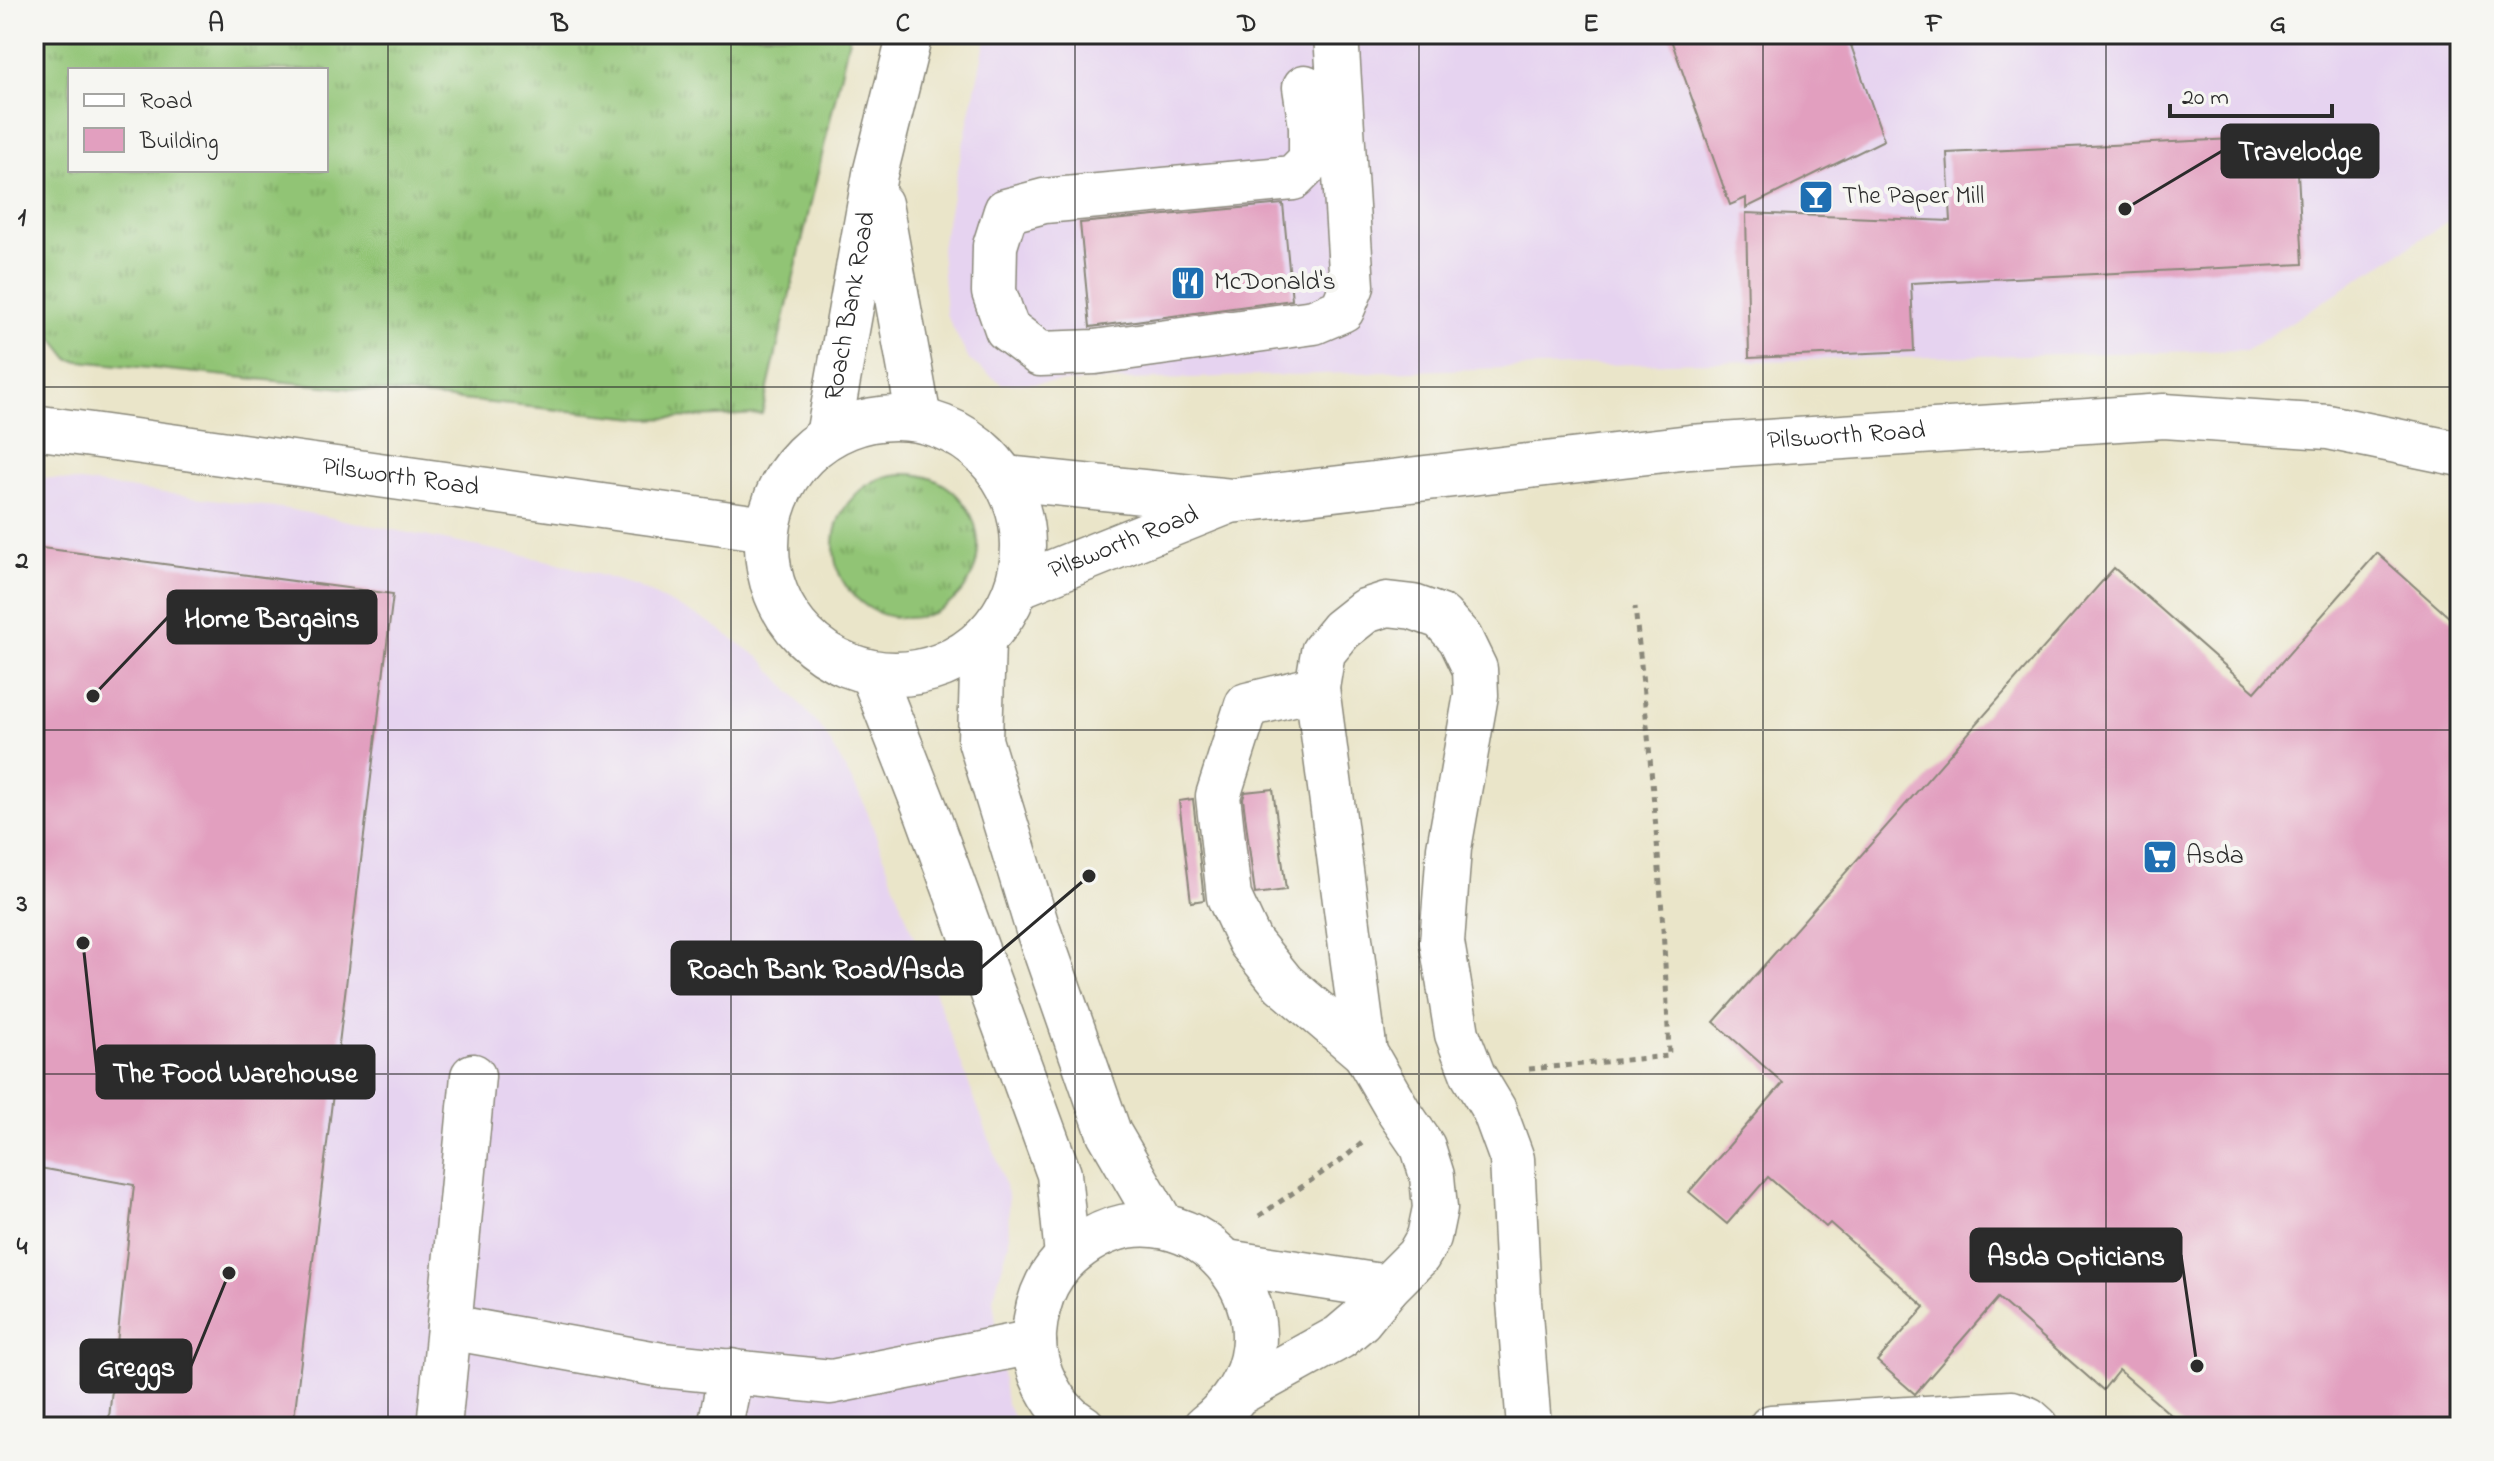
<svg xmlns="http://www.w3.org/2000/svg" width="2494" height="1461" font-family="'Indie Flower',sans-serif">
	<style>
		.built { fill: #e6d3f0 }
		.grass { fill: url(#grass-tufts); stroke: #5e7850; stroke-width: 2; fill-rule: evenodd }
		.building { fill: #e29fbf }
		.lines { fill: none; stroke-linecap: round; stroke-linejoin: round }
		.minor-casing { stroke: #8a887a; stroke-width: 47 }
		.path { stroke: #8a887a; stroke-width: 5; stroke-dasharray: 6 6; stroke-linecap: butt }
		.minor { stroke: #fff; stroke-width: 44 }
		.grid { fill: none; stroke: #2b2b2b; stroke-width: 2; stroke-opacity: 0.55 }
		.labels { text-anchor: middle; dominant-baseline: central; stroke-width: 8; stroke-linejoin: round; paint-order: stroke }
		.poi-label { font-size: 26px; fill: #2b2b2b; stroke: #f6f6f2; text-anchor: start }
		.street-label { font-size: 26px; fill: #2b2b2b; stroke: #f6f6f2 }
		.leader { fill: none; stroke: #2b2b2b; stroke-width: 3 }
		.callout-dot { fill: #2b2b2b; stroke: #f6f6f2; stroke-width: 3 }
		.callout { fill: #2b2b2b; stroke: #2b2b2b; stroke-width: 3 }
		.callout-label { font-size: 28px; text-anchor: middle; font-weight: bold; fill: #fff }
		.neatline { fill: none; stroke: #2b2b2b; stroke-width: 3 }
		.grid-label { font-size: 26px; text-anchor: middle; font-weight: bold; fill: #2b2b2b }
	</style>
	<defs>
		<pattern id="grass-tufts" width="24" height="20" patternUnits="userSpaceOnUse" patternTransform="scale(2)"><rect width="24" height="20" fill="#91c474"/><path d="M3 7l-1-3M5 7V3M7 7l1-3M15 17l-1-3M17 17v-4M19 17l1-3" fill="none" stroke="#779f5f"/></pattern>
	</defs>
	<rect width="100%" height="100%" fill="#f6f6f2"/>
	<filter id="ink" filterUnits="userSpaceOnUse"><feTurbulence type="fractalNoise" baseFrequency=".0125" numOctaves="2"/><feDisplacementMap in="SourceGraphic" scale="16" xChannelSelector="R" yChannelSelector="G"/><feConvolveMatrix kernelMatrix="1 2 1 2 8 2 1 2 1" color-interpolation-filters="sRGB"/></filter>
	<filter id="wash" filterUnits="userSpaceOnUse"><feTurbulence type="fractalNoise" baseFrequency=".006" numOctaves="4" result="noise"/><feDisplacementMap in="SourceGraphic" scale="32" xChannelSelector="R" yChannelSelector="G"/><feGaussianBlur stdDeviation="1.8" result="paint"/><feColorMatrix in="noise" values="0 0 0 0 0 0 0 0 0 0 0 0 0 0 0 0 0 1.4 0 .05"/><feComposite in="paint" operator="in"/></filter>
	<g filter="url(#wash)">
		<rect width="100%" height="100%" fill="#eae5c9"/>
		<!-- built -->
		<g class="built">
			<path d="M987,34h1473v180l-213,136 -579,13 -666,21 -33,-24 -23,-46 -5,-66z"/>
			<path d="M34,476l254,33 267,53 81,24 73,36 54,38 62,73 38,68 134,358 11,36 1,47 -16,57 13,105 13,23h-985z"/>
		</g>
		<!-- grass -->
		<g class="grass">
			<path d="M34,34h816l-88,380 -114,5 -578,-59 -36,-46zM70,70h256v100h-256z"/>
			<circle cx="906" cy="546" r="72"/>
		</g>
		<g id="blocks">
			<!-- building -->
			<g class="building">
				<path d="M1669,34h178l37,106 -138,68v-10l-16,7z"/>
				<path d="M2296,136l7,128 -392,19 3,68 -165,7 -3,-145 205,8 -4,-68z"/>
				<path d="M1283,204l9,96 -202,27 -10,-104z"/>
				<path d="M34,547l359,47 -100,833h-185l26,-242 -100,-18z"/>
				<path d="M2377,553l83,74v800h-275l-66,-57 -16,20 -105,-92 -83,96 -38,-33 48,-54 -95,-84 -4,4 -58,-50 -41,47 -38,-32 94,-109 -69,-61 400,-454 141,124z"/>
				<path d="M1273,789l13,101 -31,4 -12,-95 2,-7z"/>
				<path d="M1193,799l11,101 -13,2 -12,-101z"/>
			</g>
		</g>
	</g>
	<g filter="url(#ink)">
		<use href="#blocks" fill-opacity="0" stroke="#8a887a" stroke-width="2"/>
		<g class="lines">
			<!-- minor casing -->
			<g class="minor-casing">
				<g id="minor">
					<path d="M1305,87l6,39v34l-18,18 -249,23 -38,10 -11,35 -1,46 13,37 33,25 55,-2 219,-30 28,-12 10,-24 -16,-252"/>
					<path d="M880,204l39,215"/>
					<circle cx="895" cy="546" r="128"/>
					<path id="s1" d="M34,427l733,102"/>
					<path id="s2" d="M828,436l47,-262 35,-140"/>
					<path id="s3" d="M1005,478l226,23 459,-54 474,-31 164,11 132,27"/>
					<path id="s4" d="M1018,586l207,-83"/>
					<path d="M983,641l-3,99 58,190 71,203 54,93"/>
					<path d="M872,673l55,140 132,361 8,82"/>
					<path d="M1317,688l-70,17 -29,91 11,101 21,45 33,41 82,70"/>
					<path d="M473,1076l-24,251 213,38 169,17 203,-40"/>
					<path d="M1226,1262l161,25"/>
					<path d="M1237,1394l103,-57 20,-17 27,-33 31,-31 11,-19 6,-29 -3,-32 -9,-29 -24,-35 -34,-59 -48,-365 6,-36 18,-22 24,-19 22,-7 26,3 28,10 19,21 15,31 1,26 -27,153 -7,94 15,92 16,41 21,35 18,49 7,143 10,125"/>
					<path d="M439,1427l10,-100"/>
					<path d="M720,1427l11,-56"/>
					<path d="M1083,1427c-30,-17 -51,-59 -49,-93 3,-38 16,-66 47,-88 113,-81 247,86 124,181"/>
					<path d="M1771,1427l241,-14 16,6 9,8"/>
				</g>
			</g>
			<!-- path -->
			<g class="path">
				<path d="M1529,1069l140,-13c-5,-151 -18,-300 -34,-449"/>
				<path d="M1259,1216l85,-58 18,-15"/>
			</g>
			<!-- minor -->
			<use href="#minor" class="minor"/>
		</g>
	</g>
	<!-- grid -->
	<path class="grid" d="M388,34v1393M731,34v1393M1075,34v1393M1419,34v1393M1763,34v1393M2106,34v1393M34,387h2426M34,730h2426M34,1074h2426"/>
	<!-- icons -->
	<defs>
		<g id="bar-square" transform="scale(1.8)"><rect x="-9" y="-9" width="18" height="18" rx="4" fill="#1f6fb2" stroke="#f6f6f2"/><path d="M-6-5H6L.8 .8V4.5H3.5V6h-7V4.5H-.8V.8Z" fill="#fff"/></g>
		<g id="restaurant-square" transform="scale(1.8)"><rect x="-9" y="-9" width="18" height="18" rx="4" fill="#1f6fb2" stroke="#f6f6f2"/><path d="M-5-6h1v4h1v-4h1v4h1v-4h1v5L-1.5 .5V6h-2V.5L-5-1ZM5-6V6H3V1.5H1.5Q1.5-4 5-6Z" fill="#fff"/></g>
		<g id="supermarket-square" transform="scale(1.8)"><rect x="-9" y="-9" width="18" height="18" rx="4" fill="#1f6fb2" stroke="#f6f6f2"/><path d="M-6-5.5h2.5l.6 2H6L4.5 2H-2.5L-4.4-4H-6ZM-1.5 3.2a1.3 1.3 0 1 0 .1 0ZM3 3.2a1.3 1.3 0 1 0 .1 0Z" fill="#fff"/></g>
	</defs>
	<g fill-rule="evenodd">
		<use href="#bar-square" x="1816" y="197"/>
		<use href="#restaurant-square" x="1188" y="283"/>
		<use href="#supermarket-square" x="2160" y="857"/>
	</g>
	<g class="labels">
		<!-- poi labels -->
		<g class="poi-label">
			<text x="1842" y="197">The Paper Mill</text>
			<text x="1214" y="283">McDonald's</text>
			<text x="2186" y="857">Asda</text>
		</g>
		<!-- street labels -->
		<g class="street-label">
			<text stroke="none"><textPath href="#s2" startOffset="132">Roach Bank Road</textPath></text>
			<text stroke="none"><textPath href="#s3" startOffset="846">Pilsworth Road</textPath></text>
			<text stroke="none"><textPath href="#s1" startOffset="370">Pilsworth Road</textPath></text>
			<text stroke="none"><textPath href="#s4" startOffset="114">Pilsworth Road</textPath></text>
		</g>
	</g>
	<!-- callouts -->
	<path class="leader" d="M2125 209L2222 151M93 696L168 617M1089 876L981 968M83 943L97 1072M2197 1366L2181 1255M229 1273L191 1366"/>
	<g class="callout-dot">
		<circle cx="2125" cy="209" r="8"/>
		<circle cx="93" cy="696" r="8"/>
		<circle cx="1089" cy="876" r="8"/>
		<circle cx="83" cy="943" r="8"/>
		<circle cx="2197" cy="1366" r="8"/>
		<circle cx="229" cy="1273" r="8"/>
	</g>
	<g class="callout">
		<rect x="2222" y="125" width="156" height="52" rx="8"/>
		<rect x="168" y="591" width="208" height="52" rx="8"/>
		<rect x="672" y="942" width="309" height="52" rx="8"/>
		<rect x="97" y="1046" width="277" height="52" rx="8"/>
		<rect x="1971" y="1229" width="210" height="52" rx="8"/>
		<rect x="81" y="1340" width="110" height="52" rx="8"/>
	</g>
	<g class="callout-label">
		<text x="2300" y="160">Travelodge</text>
		<text x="272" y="627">Home Bargains</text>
		<text x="826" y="978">Roach Bank Road/Asda</text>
		<text x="235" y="1082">The Food Warehouse</text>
		<text x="2076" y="1265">Asda Opticians</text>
		<text x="136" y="1376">Greggs</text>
	</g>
	<!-- margin -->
	<rect width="2494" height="1461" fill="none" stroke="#f6f6f2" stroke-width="88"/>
	<!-- legend -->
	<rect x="68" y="68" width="260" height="104" fill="#f6f6f2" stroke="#a5a5a2" stroke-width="2"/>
	<rect x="84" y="94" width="40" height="12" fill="#ffffff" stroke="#a5a5a2" stroke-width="2"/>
	<text x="140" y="108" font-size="24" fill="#2b2b2b">Road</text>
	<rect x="84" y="128" width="40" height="24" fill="#e29fbf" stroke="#a5a5a2" stroke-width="2"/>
	<text x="140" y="148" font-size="24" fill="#2b2b2b">Building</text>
	<!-- scale -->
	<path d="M2170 104v12h162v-12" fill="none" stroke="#2b2b2b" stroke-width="4"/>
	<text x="2182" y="104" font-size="24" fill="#2b2b2b" stroke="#f6f6f2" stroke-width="6" paint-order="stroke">20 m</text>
	<rect x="44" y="44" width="2406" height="1373" class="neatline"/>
	<g class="grid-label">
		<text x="216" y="31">A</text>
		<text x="560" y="31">B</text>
		<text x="903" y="31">C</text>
		<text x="1247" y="31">D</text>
		<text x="1591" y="31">E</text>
		<text x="1934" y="31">F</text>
		<text x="2278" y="31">G</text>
		<text x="22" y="225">1</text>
		<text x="22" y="568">2</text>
		<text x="22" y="911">3</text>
		<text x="22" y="1254">4</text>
	</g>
</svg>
